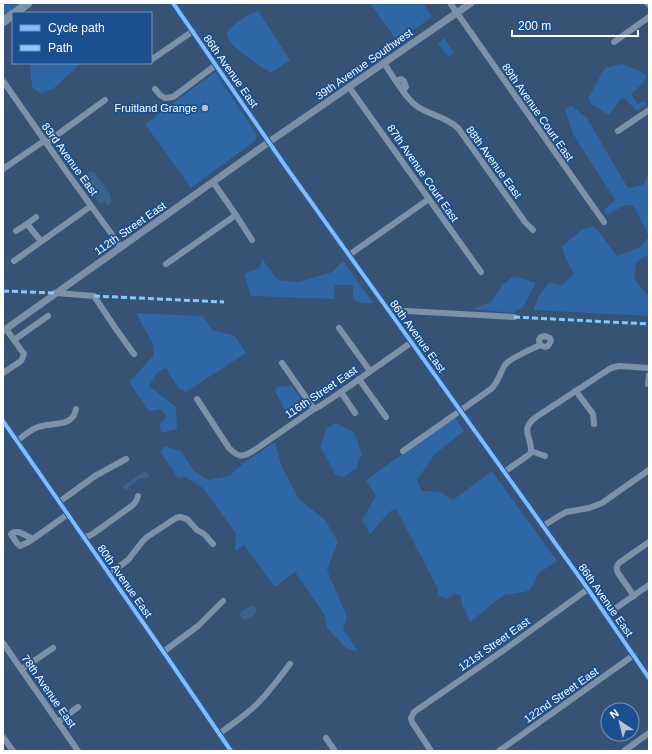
<svg xmlns="http://www.w3.org/2000/svg" width="652" height="754" font-family="Helvetica,sans-serif">
	<style>
		.green { fill: #2f66a5 }
		.water { fill: #3b618d }
		.lines { fill: none; stroke-linecap: round; stroke-linejoin: round }
		.minor { stroke: #7d92a8; stroke-width: 6 }
		.major { stroke: #7d8ea7; stroke-width: 7 }
		.highway { stroke: #7e92a7; stroke-width: 9 }
		.quiet { stroke: #80caff; stroke-width: 3; stroke-dasharray: 6 3; stroke-linecap: butt }
		.cycleway-casing { stroke: #1b4f8f; stroke-width: 6 }
		.cycleway { stroke: #80bcff; stroke-width: 4 }
		.poi-dot { fill: #b9c2ce; stroke: #1b4f8f; stroke-width: 1.5 }
		.labels { text-anchor: middle; dominant-baseline: central; stroke-width: 3.5; stroke-linejoin: round; paint-order: stroke }
		.street-label { font-size: 11px; fill: #fff; stroke: #1b4f8f }
		.poi-label { font-size: 11px; fill: #fff; stroke: #1b4f8f; text-anchor: end }
	</style>
	<rect width="100%" height="100%" fill="#365274"/>
	<!-- green -->
	<g class="green">
		<path d="M6,3h15l-18,14v-12z"/>
		<path d="M370,3h53l9,14 -35,24z"/>
		<path d="M258,11l32,49 -19,13c-10,-7 -43,-26 -44,-38 0,-6 14,-16 19,-19 4,-2 8,-3 12,-5z"/>
		<path d="M444,38l10,15 -6,4 -10,-14z"/>
		<path d="M33,63h48l-27,25 -13,6 -9,-7 -2,-21z"/>
		<path d="M622,64l15,6 10,6 -7,10 -9,8 7,10 6,-3 3,4 -10,6 -13,-13 -4,2 -11,15 -17,-10 -4,-7 17,-30z"/>
		<path d="M215,72l42,63 -2,6 -64,47 -46,-64z"/>
		<path d="M572,106l15,12 36,62 6,8 14,-3 6,-12v63l-16,-31h-8l-19,10 -2,-5 11,-10 -42,-66 -8,-25z"/>
		<path d="M594,226l23,30 23,-9 9,-10v18l-6,2 -7,6 -2,16 15,18 -1,13h1v6l-116,-6 6,-14 10,-14 13,3 12,-11 -9,-17 -3,-11 21,-17z"/>
		<path d="M262,259l16,21 20,2 34,-10 11,-11 30,42h-13l-7,-4v-14h-18l-1,14 -83,-3 -7,-22 16,-7z"/>
		<path d="M514,276l22,7 -13,24 -10,6 -40,-4 18,-7 11,-17z"/>
		<path d="M136,313l66,3 11,14 22,6 11,17 -60,39 -8,-4 -12,-20 -9,5 -8,13 27,21 1,22 -16,4 -1,-8 6,-9 -6,-7 -11,2 -20,-29 25,-27v-9z"/>
		<path d="M292,386l11,16 -3,9 -7,6 -5,-1 -13,-25 2,-4z"/>
		<path d="M455,417l9,14 -29,23 -18,26 5,11 18,1 13,8 39,-29 65,90 -18,12 -9,17 -6,2 -20,3 -34,27 -8,-18 -2,-9 -5,-1 -9,5 -8,-4 -1,-8 -41,-78 -7,3 -19,22 -8,-14 14,-24 -10,-16z"/>
		<path d="M335,423l19,9 8,23 -4,6 -1,7 -14,9 -8,-3 -15,-28 7,-18z"/>
		<path d="M275,442l6,23 18,34 26,21 13,22 -11,28 20,47 -4,11 15,24 -12,-4 -19,-20 -3,-14 -29,-42 -20,15 -31,-42 -9,6 1,-17 -33,-46 -18,-11 -7,1 -18,-27 5,-5 17,6 12,19 14,9 21,-4 17,-15z"/>
	</g>
	<!-- water -->
	<g class="water">
		<path d="M90,171h2l3,2 16,23v7l-2,2 -2,1 -2,-4 -3,1v1c-7,-4 -18,-22 -16,-30z"/>
		<path d="M145,471l4,3v3l-3,2 -5,-1 -14,11 -2,1 -2,-3 3,-3z"/>
		<path d="M251,605c13,5 -1,15 -8,15l-4,-6z"/>
	</g>
	<g class="lines">
		<!-- minor -->
		<g class="minor">
			<path d="M173,3l113,164 302,422 61,89"/>
			<path d="M450,3l154,219"/>
			<path d="M647,3l2,2"/>
			<path d="M614,42l35,-25"/>
			<path d="M151,60l42,-29"/>
			<path d="M384,63c7,11 23,38 34,44 14,9 27,9 40,21l67,94 8,8"/>
			<path d="M3,81l65,93 53,73"/>
			<path d="M396,81l5,-2 3,2 2,6 -3,4"/>
			<path d="M349,87l132,185"/>
			<path d="M155,89l5,6 5,3 8,-1 43,-32"/>
			<path d="M618,131l31,-21"/>
			<path d="M46,143l59,-43"/>
			<path d="M3,169l41,-28"/>
			<path d="M213,182l23,33 16,25"/>
			<path d="M36,217l-9,7 14,17"/>
			<path d="M16,231l11,-7"/>
			<path d="M349,255l80,-56"/>
			<path d="M14,261l77,-55"/>
			<path d="M166,264l70,-49"/>
			<path d="M55,293l39,3 22,33 18,25"/>
			<path d="M389,310l125,7"/>
			<path d="M339,328l31,43"/>
			<path d="M14,340l34,-24"/>
			<path d="M282,363l32,46"/>
			<path d="M3,373l18,-12 1,-2 2,-5 -18,-25"/>
			<path d="M359,379l27,38"/>
			<path d="M648,384l1,-9"/>
			<path d="M576,391l17,23 1,10"/>
			<path d="M341,392l14,21"/>
			<path d="M197,399l32,49c9,9 13,10 24,3l61,-42 6,-3 21,-14 71,-50"/>
			<path d="M3,421l166,239 62,91"/>
			<path d="M17,441c6,-5 13,-11 21,-14 13,-5 35,1 38,-18"/>
			<path d="M403,451l88,-62c7,-6 9,-16 14,-24 5,-7 27,-16 35,-20l5,2 3,-1 3,-5 -1,-3 -5,-2 -4,1 -2,3 1,5"/>
			<path d="M531,451c1,-14 -12,-21 5,-34l75,-49 8,-2 30,2"/>
			<path d="M531,451l14,5"/>
			<path d="M504,472l26,-18 1,-3"/>
			<path d="M59,502l36,-26 31,-17"/>
			<path d="M543,526l16,-10 7,-4 23,-4 13,-5 47,-33"/>
			<path d="M83,537l6,-1 5,-3 39,-28 3,-4 2,-5"/>
			<path d="M33,539l-14,-7h-5l-3,2 6,9 3,3c5,-2 9,-4 13,-7l35,-25"/>
			<path d="M109,574l19,-14 14,-18 5,-5 29,-19 4,-1 7,2 10,11 7,4 9,10"/>
			<path d="M634,596l-16,-23c-2,-4 -2,-6 1,-10l30,-21"/>
			<path d="M606,615l43,-30"/>
			<path d="M3,643l75,108"/>
			<path d="M163,652l35,-26 25,-25"/>
			<path d="M22,669l31,-21"/>
			<path d="M58,722l20,-15"/>
			<path d="M219,734c13,-10 27,-19 39,-31 12,-12 22,-26 32,-39"/>
			<path d="M3,737l10,14"/>
			<path d="M326,738l9,13"/>
			<path d="M431,751l-19,-29 -1,-4 3,-6 90,-62 84,-61"/>
			<path d="M499,751l135,-96"/>
			<path d="M624,751l25,-18"/>
		</g>
		<!-- major -->
		<path class="major" d="M3,331l266,-189 202,-139"/>
		<!-- highway -->
		<g class="highway">
			<path d="M15,13l13,-10"/>
			<path d="M3,22l10,-8"/>
		</g>
		<!-- quiet -->
		<g class="quiet">
			<path d="M3,291l52,2"/>
			<path d="M94,296l130,6"/>
			<path d="M514,317l135,7"/>
		</g>
		<!-- cycleway casing -->
		<g class="cycleway-casing">
			<g id="cycleway">
				<path d="M173,3l113,164 302,422 61,89"/>
				<path d="M3,421l166,239 62,91"/>
			</g>
		</g>
		<!-- cycleway -->
		<use href="#cycleway" class="cycleway"/>
	</g>
	<!-- markers -->
	<circle class="poi-dot" cx="205" cy="108" r="4"/>
	<g class="labels">
		<!-- street labels -->
		<g class="street-label">
			<text transform="translate(364 64) rotate(-35)">39th Avenue Southwest</text>
			<text transform="translate(231 71) rotate(55)">86th Avenue East</text>
			<text transform="translate(538 112) rotate(55)">89th Avenue Court East</text>
			<text transform="translate(70 159) rotate(54)">83rd Avenue East</text>
			<text transform="translate(494 162) rotate(54)">88th Avenue East</text>
			<text transform="translate(423 173) rotate(55)">87th Avenue Court East</text>
			<text transform="translate(130 228) rotate(-35)">112th Street East</text>
			<text transform="translate(418 336) rotate(54)">86th Avenue East</text>
			<text transform="translate(321 392) rotate(-34)">116th Street East</text>
			<text transform="translate(125 581) rotate(55)">80th Avenue East</text>
			<text transform="translate(606 600) rotate(55)">86th Avenue East</text>
			<text transform="translate(494 644) rotate(-35)">121st Street East</text>
			<text transform="translate(49 691) rotate(55)">78th Avenue East</text>
			<text transform="translate(561 695) rotate(-35)">122nd Street East</text>
		</g>
		<!-- poi labels -->
		<g class="poi-label">
			<text x="197" y="108">Fruitland Grange</text>
		</g>
	</g>
	<!-- border -->
	<rect width="652" height="754" fill="none" stroke="#ffffff" stroke-width="8"/>
	<!-- legend -->
	<rect x="12" y="12" width="140" height="52" fill="#1b4f8f" stroke="#7695bc"/>
	<rect x="20" y="25" width="20" height="6" fill="#80bcff" stroke="#7695bc"/>
	<text x="48" y="32" font-size="12" fill="#ffffff">Cycle path</text>
	<rect x="20" y="45" width="20" height="6" fill="#80caff" stroke="#7695bc"/>
	<text x="48" y="52" font-size="12" fill="#ffffff">Path</text>
	<!-- north arrow -->
	<g transform="translate(620 722) rotate(325)"><circle r="19" fill="#1b4f8f" stroke="#7695bc"/>
	<path d="M0-3L7 15L0 10L-7 15Z" fill="#b9c2ce"/>
	<text y="-6" font-size="11" font-weight="bold" text-anchor="middle" fill="#ffffff">N</text>
	</g>
	<!-- scale -->
	<path d="M512 30v6h126v-6" fill="none" stroke="#ffffff" stroke-width="2"/>
	<text x="518" y="30" font-size="12" fill="#ffffff" stroke="#1b4f8f" stroke-width="3" paint-order="stroke">200 m</text>
</svg>
